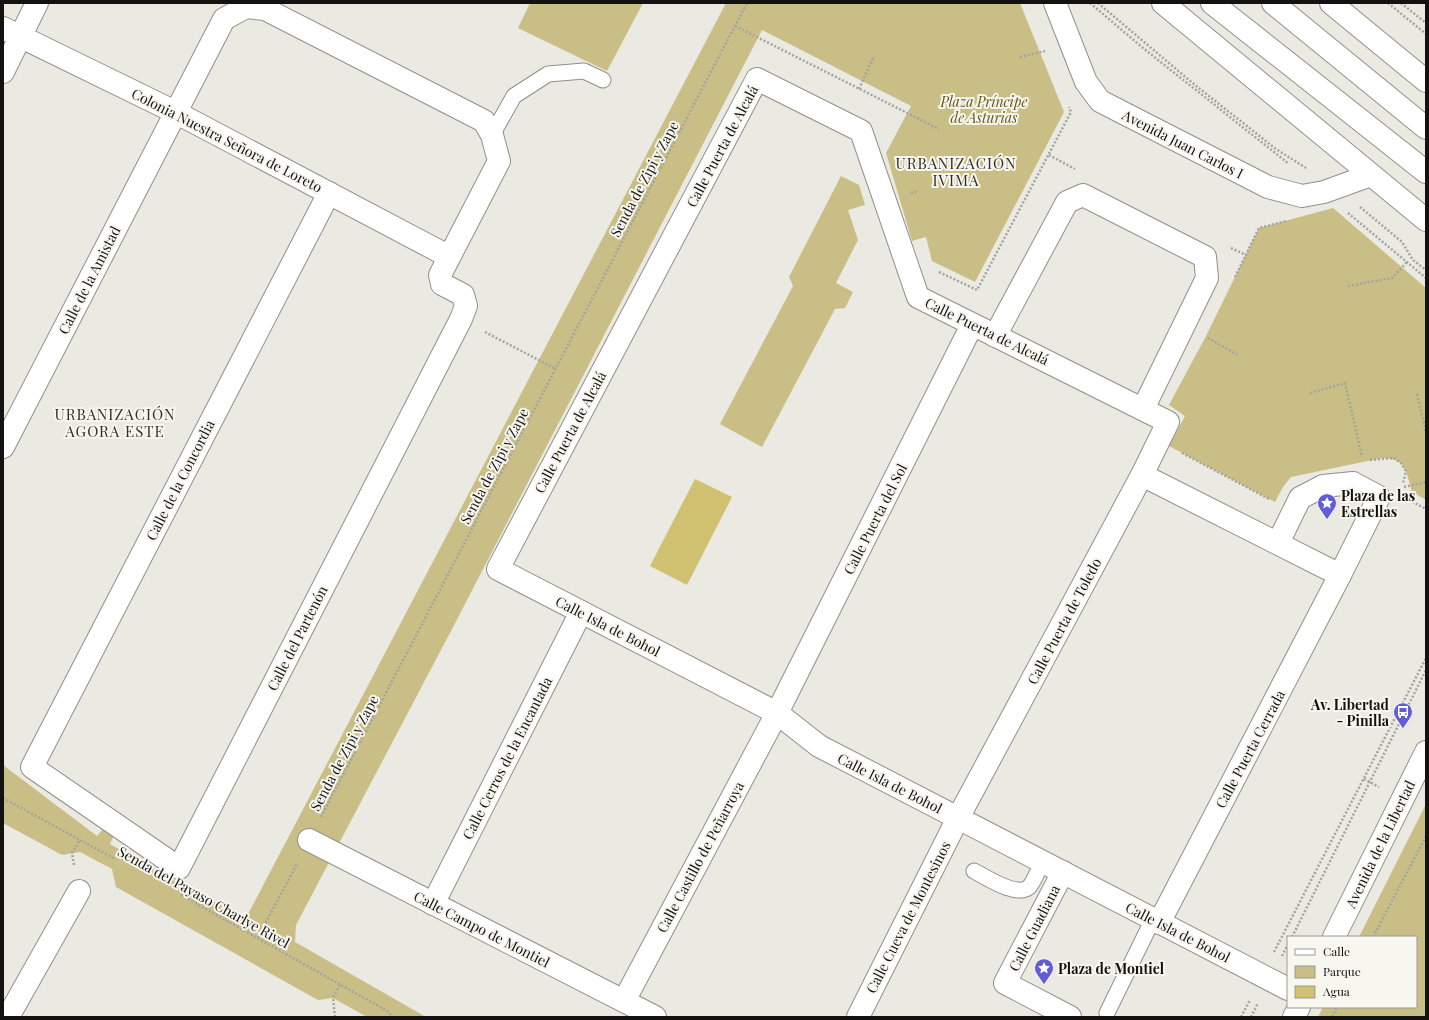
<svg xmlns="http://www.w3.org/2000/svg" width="1429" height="1020" font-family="'Playfair Display',serif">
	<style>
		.green { fill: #c9bf86 }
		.water { fill: #cfc170 }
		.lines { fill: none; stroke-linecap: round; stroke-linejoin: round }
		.service-casing { stroke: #91908a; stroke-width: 17 }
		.pedestrian-casing { stroke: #91908a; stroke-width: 24 }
		.minor-casing { stroke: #91908a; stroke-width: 24 }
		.tertiary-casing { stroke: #91908a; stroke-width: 24 }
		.secondary-casing { stroke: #91908a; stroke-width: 24 }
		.path { stroke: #a4a39e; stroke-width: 2.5; stroke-dasharray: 2 2; stroke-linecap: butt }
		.service { stroke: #fff; stroke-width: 15 }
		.pedestrian { stroke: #fff; stroke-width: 22 }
		.minor { stroke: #fff; stroke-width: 22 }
		.tertiary { stroke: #fff; stroke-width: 22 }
		.secondary { stroke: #fff; stroke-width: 22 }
		.labels { text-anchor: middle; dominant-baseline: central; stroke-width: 4; stroke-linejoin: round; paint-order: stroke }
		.park-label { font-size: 14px; font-style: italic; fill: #62581b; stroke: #f7f6ef }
		.street-label { font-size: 14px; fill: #131210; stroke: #f7f6ef }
		.poi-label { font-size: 14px; font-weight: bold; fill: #131210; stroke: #f7f6ef; text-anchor: start }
		.neighbourhood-label { font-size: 15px; letter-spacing: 1px; fill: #2e2e28; stroke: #f7f6ef }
	</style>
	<rect width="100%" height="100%" fill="#eae9e2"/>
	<!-- green -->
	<g class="green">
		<path d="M530,3h113l-36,68 -89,-43z"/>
		<path d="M726,3h294l44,109 -89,170 -43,-21 -6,-24 -14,4 -26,-88 25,-47 -149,-76 -311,601 -155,294 -1,17 131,75h-59l-34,-19 -15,2 -202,-113 -4,-18 -32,-17 -18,3 -59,-32v-58l94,71 7,-8 10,7 -4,9 74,42 62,32z"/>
		<path d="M841,176l18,9 6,20 -17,5 10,30 -22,43 17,9 -8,16 -10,1 -73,138 -42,-23 73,-138 -4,-9z"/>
		<path d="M1333,208l93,80v212l-14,-8c-6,-20 -5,-34 -30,-34l-91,19 -8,10 -8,15 -106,-56 16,-30 -16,-11 37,-69 53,-108z"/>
		<path d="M1426,804v213h-108l5,-10h93v-70h-57z"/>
	</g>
	<!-- water -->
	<path class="water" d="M695,479l37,18 -45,88 -37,-19z"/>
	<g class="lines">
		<!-- service casing -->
		<g class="service-casing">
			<g id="service">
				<path d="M492,135l22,-39 34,-22 36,-3 19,9"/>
				<path d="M974,871c12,6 43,27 55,16 5,-5 10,-19 13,-25"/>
				<path d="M1107,1013l46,-94"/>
			</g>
		</g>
		<!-- pedestrian casing -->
		<g class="pedestrian-casing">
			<g id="pedestrian">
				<path d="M309,840l346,177"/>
				<path d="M1063,872l-58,111 65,34"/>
				<path d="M433,904l148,-292"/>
				<path d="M624,1001l153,-288"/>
				<path d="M858,1017l100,-199"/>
			</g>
		</g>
		<!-- minor casing -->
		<g class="minor-casing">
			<g id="minor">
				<path d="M1055,3l31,79 14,19 168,86 34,9 22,-4 47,-17"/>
				<path d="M1163,3l263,217"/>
				<path d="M1331,3l95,78"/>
				<path d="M3,28l172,84 273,144"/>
				<path d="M3,72l34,-69"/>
				<path d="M995,336l72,-134 16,-7 122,62 2,21 -64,131"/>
				<path d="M3,447l221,-428 22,-12 19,2 219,112 8,14 7,26 -59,114 2,9 21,11 3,11 -5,13 -282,549 -147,-101 297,-574"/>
				<path d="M1142,475l198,100 -181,348"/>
				<path d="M1278,543l22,-45 23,-12 30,-3 26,14 -39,78"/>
				<path d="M777,713l195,-388"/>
				<path d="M958,818l184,-343 26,-53 -250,-125 -57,-166 -104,-52 -259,490 279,144 42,33 469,243"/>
				<path d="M8,1017l71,-126"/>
			</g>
		</g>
		<!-- tertiary casing -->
		<g class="tertiary-casing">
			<g id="tertiary">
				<path d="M1334,937l92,-185"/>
				<path d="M1294,1017l5,-10"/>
			</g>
		</g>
		<!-- secondary casing -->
		<g class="secondary-casing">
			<g id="secondary">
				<path d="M1212,3l214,169"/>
				<path d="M1273,3l153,125"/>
			</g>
		</g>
		<!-- path -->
		<g class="path">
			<path d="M1090,3l53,45 146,116"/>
			<path d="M1098,3l97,82 81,64 30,19"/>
			<path d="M1388,3l38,31"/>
			<path d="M1401,3l25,20"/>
			<path d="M735,26l204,103"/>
			<path d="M1020,57l25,-6"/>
			<path d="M859,89l15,-33"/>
			<path d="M1049,155l26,14"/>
			<path d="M911,193l7,-2"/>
			<path d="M1360,207l42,35 11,18 13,10"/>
			<path d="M1348,213l78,65"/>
			<path d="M1231,248l15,7"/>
			<path d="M939,272l38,18 94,-178 -2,-5"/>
			<path d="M1235,277l24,-49 27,-7"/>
			<path d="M1348,286l44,-8 15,-16"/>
			<path d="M485,332l71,37"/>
			<path d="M1208,338l30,17"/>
			<path d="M1310,393l35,-10 17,74"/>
			<path d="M1417,394l9,38"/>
			<path d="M1182,453l87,46"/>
			<path d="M1370,460l24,-2 7,5 5,8 -3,13"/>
			<path d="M1404,487l22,-5"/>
			<path d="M1405,498l21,11"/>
			<path d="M1364,779l15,8"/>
			<path d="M3,798l112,61"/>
			<path d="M321,817l426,-814"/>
			<path d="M74,865l-2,-12 8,-13"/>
			<path d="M181,895l208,117 2,5"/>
			<path d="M258,937l39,-73"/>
			<path d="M1292,937l134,-267"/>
			<path d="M1373,937l53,-101"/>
			<path d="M1274,952l152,-294"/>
			<path d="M1282,956l6,-12"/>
			<path d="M335,1017l-2,-19 7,-14"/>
			<path d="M1241,1017l9,-17"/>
			<path d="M1251,1017l7,-14"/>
			<path d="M1332,1017l5,-10"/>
		</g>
		<!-- service -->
		<use href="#service" class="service"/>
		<!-- pedestrian -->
		<use href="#pedestrian" class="pedestrian"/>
		<!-- minor -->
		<use href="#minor" class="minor"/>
		<!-- tertiary -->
		<use href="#tertiary" class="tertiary"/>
		<!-- secondary -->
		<use href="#secondary" class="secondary"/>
	</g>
	<!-- icons -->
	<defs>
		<g id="sight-pin" transform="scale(1)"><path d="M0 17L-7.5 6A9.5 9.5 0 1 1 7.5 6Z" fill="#605dd6" stroke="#f7f6ef"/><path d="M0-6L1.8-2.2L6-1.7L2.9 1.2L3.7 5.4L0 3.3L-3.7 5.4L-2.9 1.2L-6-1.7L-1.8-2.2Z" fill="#fff"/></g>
		<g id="bus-pin" transform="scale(1)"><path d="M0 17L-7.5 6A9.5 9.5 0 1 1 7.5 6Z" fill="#605dd6" stroke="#f7f6ef"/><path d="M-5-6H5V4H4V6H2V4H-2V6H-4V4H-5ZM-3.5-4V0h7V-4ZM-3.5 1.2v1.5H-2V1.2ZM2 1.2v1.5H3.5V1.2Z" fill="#fff"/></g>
	</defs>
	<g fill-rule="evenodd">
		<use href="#sight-pin" x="1327" y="503"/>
		<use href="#bus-pin" x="1403" y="712"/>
		<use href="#sight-pin" x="1044" y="968"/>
	</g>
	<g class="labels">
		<!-- park labels -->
		<g class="park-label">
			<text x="984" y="101">Plaza Príncipe<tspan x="984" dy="16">de Asturias</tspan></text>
		</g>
		<!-- street labels -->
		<g class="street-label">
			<text transform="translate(227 140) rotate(27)">Colonia Nuestra Señora de Loreto</text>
			<text transform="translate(1183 144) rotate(27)">Avenida Juan Carlos I</text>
			<text transform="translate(722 146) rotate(-62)">Calle Puerta de Alcalá</text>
			<text transform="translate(644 179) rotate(-62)">Senda de Zipi y Zape</text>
			<text transform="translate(89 280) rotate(-63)">Calle de la Amistad</text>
			<text transform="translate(987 331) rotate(26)">Calle Puerta de Alcalá</text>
			<text transform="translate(570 432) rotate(-62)">Calle Puerta de Alcalá</text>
			<text transform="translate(494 466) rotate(-62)">Senda de Zipi y Zape</text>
			<text transform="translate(180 480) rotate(-63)">Calle de la Concordia</text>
			<text transform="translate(875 519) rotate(-63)">Calle Puerta del Sol</text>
			<text transform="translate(1064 621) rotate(-62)">Calle Puerta de Toledo</text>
			<text transform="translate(608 626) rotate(27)">Calle Isla de Bohol</text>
			<text transform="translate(297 638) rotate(-63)">Calle del Partenón</text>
			<text transform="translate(1250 749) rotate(-62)">Calle Puerta Cerrada</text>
			<text transform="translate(344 753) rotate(-62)">Senda de Zipi y Zape</text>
			<text transform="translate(507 758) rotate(-63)">Calle Cerros de la Encantada</text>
			<text transform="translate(890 783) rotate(27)">Calle Isla de Bohol</text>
			<text transform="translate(1380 844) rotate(-64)">Avenida de la Libertad</text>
			<text transform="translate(700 857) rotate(-62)">Calle Castillo de Peñarroya</text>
			<text transform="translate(204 897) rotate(29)">Senda del Payaso Charlye Rivel</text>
			<text transform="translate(908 917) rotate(-63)">Calle Cueva de Montesinos</text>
			<text transform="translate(1034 928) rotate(-63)">Calle Guadiana</text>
			<text transform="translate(482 929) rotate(27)">Calle Campo de Montiel</text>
			<text transform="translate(1178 932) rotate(27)">Calle Isla de Bohol</text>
		</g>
		<!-- poi labels -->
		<g class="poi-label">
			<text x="1341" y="495">Plaza de las<tspan x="1341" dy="16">Estrellas</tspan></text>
			<text x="1389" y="704" text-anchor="end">Av. Libertad<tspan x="1389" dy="16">- Pinilla</tspan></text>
			<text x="1058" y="968">Plaza de Montiel</text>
		</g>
		<!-- neighbourhood labels -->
		<g class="neighbourhood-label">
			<text x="956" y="163">URBANIZACIÓN<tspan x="956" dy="17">IVIMA</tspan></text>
			<text x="115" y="414">URBANIZACIÓN<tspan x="115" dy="17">AGORA ESTE</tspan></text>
		</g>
	</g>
	<!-- border -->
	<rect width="1429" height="1020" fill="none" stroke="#131210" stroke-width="8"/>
	<!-- legend -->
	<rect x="1287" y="936" width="130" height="72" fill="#f7f6ef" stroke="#9c9b96"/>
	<rect x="1295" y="949" width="20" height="6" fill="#ffffff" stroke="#9c9b96"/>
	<text x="1323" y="956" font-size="12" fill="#131210">Calle</text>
	<rect x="1295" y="966" width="20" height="12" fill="#c9bf86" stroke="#9c9b96"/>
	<text x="1323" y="976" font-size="12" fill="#131210">Parque</text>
	<rect x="1295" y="986" width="20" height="12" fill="#cfc170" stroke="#9c9b96"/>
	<text x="1323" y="996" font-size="12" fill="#131210">Agua</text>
</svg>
